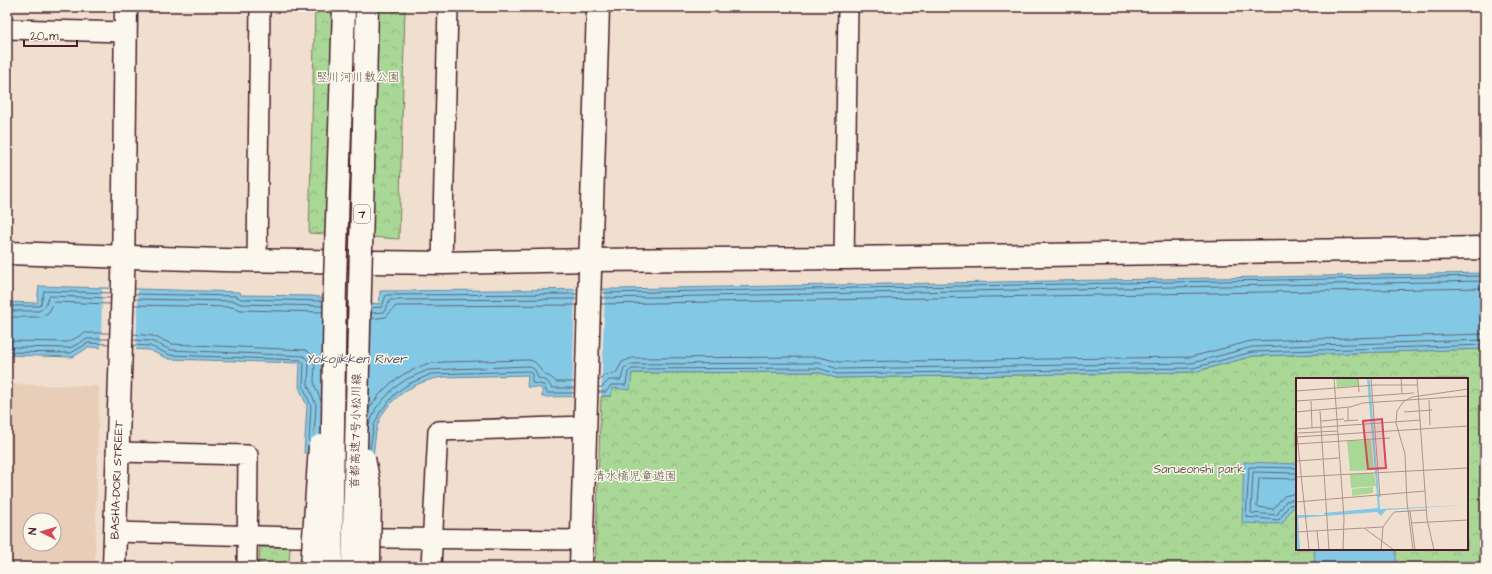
<svg xmlns="http://www.w3.org/2000/svg" width="1492" height="574" font-family="'Architects Daughter','Klee One',sans-serif">
	<style>
		.built { fill: #e8ceb9; fill-rule: evenodd }
		.park { fill: url(#park-crowns); stroke: #7a7b60; fill-rule: evenodd }
		.water { fill: #83c9e5; stroke: #6c859b }
		.pier { fill: #f0dfce }
		.lines { fill: none; stroke-linecap: round; stroke-linejoin: round }
		.shore { stroke: #616375; stroke-width: 1 }
		.minor-casing { stroke: #4a1f2b; stroke-width: 22 }
		.tertiary-casing { stroke: #4a1f2b; stroke-width: 25 }
		.minor { stroke: #fbf7ec; stroke-width: 19 }
		.tertiary { stroke: #fbf7ec; stroke-width: 22 }
		.motorway-bridge-casing { stroke: #4a1f2b; stroke-width: 25; stroke-linecap: butt }
		.motorway-bridge { stroke: #fbf7ec; stroke-width: 22 }
		.labels { text-anchor: middle; dominant-baseline: central; stroke-width: 3; stroke-linejoin: round; paint-order: stroke }
		.shield { fill: #fbf7ec; stroke: #7f6065; stroke-width: 1 }
		.shield-label { font-size: 11px; font-weight: bold; fill: #4a1f2b }
		.park-label { font-size: 12px; fill: #66564b; stroke: #fbf7ec }
		.street-label { font-size: 12px; fill: #4a1f2b; stroke: #fbf7ec }
		.water-label { font-size: 13px; font-style: italic; fill: #5b5263; stroke: #fbf7ec }
		.inset-road { fill: none; stroke: #ae928d; stroke-width: 1 }
		.view { fill: #d1495b; fill-opacity: 0.15; stroke: #d1495b; stroke-width: 2 }
		.inset-edge { fill: none; stroke: #4a1f2b; stroke-width: 2 }
	</style>
	<defs>
		<pattern id="park-crowns" width="20" height="18" patternUnits="userSpaceOnUse"><rect width="20" height="18" fill="#a9d796"/><path d="M2 6a3 3 0 1 1 6 0M12 15a3 3 0 1 1 6 0" fill="none" stroke="#93b881"/></pattern>
	</defs>
	<rect width="100%" height="100%" fill="#f0dfce"/>
	<filter id="ink" filterUnits="userSpaceOnUse"><feTurbulence type="fractalNoise" baseFrequency=".025" numOctaves="2"/><feDisplacementMap in="SourceGraphic" scale="8" xChannelSelector="R" yChannelSelector="G"/><feConvolveMatrix kernelMatrix="1 2 1 2 8 2 1 2 1" color-interpolation-filters="sRGB"/></filter>
	<g filter="url(#ink)">
		<!-- built -->
		<path class="built" d="M7,384l92,2 -4,181h-88zM30,520h24v24h-24z"/>
		<!-- park -->
		<g class="park">
			<path d="M315,7h90l-6,232 -90,-6z"/>
			<path d="M1485,349v218h-890l6,-170 10,-1 1,-8 20,-15 186,-1 18,6 358,-6 59,-16zM1297,379h170v170h-170z"/>
			<path d="M260,547h30l-1,20h-30z"/>
		</g>
		<!-- water -->
		<g class="water">
			<path d="M1485,273v76l-232,7 -59,16 -358,6 -18,-6 -186,1 -2,17 -18,-2 -1,8 -69,1v-9l-15,-1 1,-12 -84,2c-28,3 -59,22 -67,50 -2,10 -3,21 -4,32l-69,-6 3,-47 -8,-19 1,-24 -131,-4 -20,-9 -60,-3 -16,10 -66,-2v-53l30,1 2,-17 201,6 1,3 70,1 68,8 1,-13 237,-2z"/>
			<path d="M1244,462l53,2v44h-5l-10,16 -40,-1z"/>
			<path d="M1315,549h81v18h-82z"/>
		</g>
		<!-- pier -->
		<g class="pier">
			<path d="M102,289l36,1 -2,61 -35,-1z"/>
			<path d="M575,291h30l-4,106 -29,1z"/>
		</g>
		<g class="lines">
			<!-- shore -->
			<g class="shore">
				<path d="M601,293l884,-17"/>
				<path d="M135,294l101,2 5,3 82,2"/>
				<path d="M601,298l884,-17"/>
				<path d="M134,299l100,2 7,3 82,2"/>
				<path d="M601,304l884,-16"/>
				<path d="M134,305l98,2 9,3 82,2"/>
				<path d="M7,306h31l3,-2 3,-13 67,2"/>
				<path d="M371,308l11,-1 4,-12 191,-1"/>
				<path d="M7,311h32l6,-4 4,-11 61,2"/>
				<path d="M371,313l13,-1 6,-12 187,-1"/>
				<path d="M7,317h34l8,-5 5,-10 56,2"/>
				<path d="M371,319l15,-2 10,-11 181,-1"/>
				<path d="M133,334l20,2 19,8 133,6c14,7 9,19 9,32 1,6 5,13 7,19"/>
				<path d="M133,340l18,1 20,9 133,6 5,6 -1,23 8,20 -2,30"/>
				<path d="M7,341l61,1 17,-9h24"/>
				<path d="M133,345l17,1 20,9 131,5 3,4 -1,22 8,20 -2,36"/>
				<path d="M7,347l63,1 17,-9h22"/>
				<path d="M7,352l64,1 17,-10 21,1"/>
				<path d="M599,381l6,-6 11,-2 6,-11 10,-4 187,-1 20,5 352,-5 60,-16 234,-7"/>
				<path d="M598,387h4l7,-7h12l3,-12 8,-4 187,-1 19,6 354,-6 60,-16 233,-7"/>
				<path d="M598,392h8l5,-7h15l2,-13 4,-3 186,-1 19,6 356,-6 59,-16 233,-7"/>
				<path d="M369,409l10,-14 12,-12 13,-9 22,-10 17,-2 86,-2c9,2 9,7 14,13 4,3 9,4 13,9h19"/>
				<path d="M369,425l7,-17 18,-20 13,-9 21,-9 101,-4 6,4 3,8 9,3 5,7h22"/>
				<path d="M370,449l4,-24 6,-13 17,-20 12,-8 22,-10 97,-3 4,3v9l12,2 3,8h27"/>
				<path d="M1297,468l-48,-1 -3,50 33,3 10,-15 8,-1"/>
				<path d="M1297,473l-44,-1 -2,41 26,2 9,-14 11,-2"/>
				<path d="M1297,479l-38,-1 -2,29 16,2 11,-13 13,-3"/>
			</g>
			<!-- minor casing -->
			<g class="minor-casing">
				<g id="minor">
					<path d="M7,29l118,3"/>
					<path d="M844,258l4,-251"/>
					<path d="M257,260l3,-253"/>
					<path d="M442,263l6,-256"/>
					<path d="M118,452l130,3 -1,112"/>
					<path d="M115,532l180,5 287,3"/>
					<path d="M431,567l7,-136 147,-5"/>
				</g>
			</g>
			<!-- tertiary casing -->
			<g class="tertiary-casing">
				<g id="tertiary">
					<path d="M7,253l215,7 220,3 149,-3 253,-2 641,-10"/>
					<path d="M114,567l9,-286 3,-274"/>
					<path d="M581,567l17,-560"/>
				</g>
			</g>
			<!-- minor -->
			<use href="#minor" class="minor"/>
			<!-- tertiary -->
			<use href="#tertiary" class="tertiary"/>
			<!-- motorway-bridge casing -->
			<g class="motorway-bridge-casing">
				<g id="motorway-bridge">
					<path d="M364,459l6,30 -1,78"/>
					<path d="M312,567l8,-121"/>
					<path d="M331,567l4,-285 9,-275"/>
					<path d="M353,567l14,-560"/>
				</g>
			</g>
			<!-- motorway-bridge -->
			<use href="#motorway-bridge" class="motorway-bridge"/>
		</g>
	</g>
	<g class="labels">
		<!-- shield labels -->
		<rect class="shield" x="354" y="205" width="16" height="18" rx="3"/>
		<g class="shield-label">
			<text x="362" y="214">7</text>
		</g>
		<!-- park labels -->
		<g class="park-label">
			<text x="358" y="77">竪川河川敷公園</text>
			<text x="1199" y="469">Sarueonshi park</text>
			<text x="635" y="476">清水橋児童遊園</text>
		</g>
		<!-- street labels -->
		<g class="street-label">
			<text transform="translate(356 431) rotate(-89)">首都高速7号小松川線</text>
			<text transform="translate(117 480) rotate(-88)">BASHA-DORI STREET</text>
		</g>
		<!-- water labels -->
		<g class="water-label">
			<text x="356" y="359">Yokojikken River</text>
		</g>
	</g>
	<!-- overview -->
	<g transform="translate(1296 378)">
		<rect width="172" height="172" fill="#f0dfce"/>
		<path d="M77,109v6l-21,3v-7z" fill="#a9d796"/>
		<path d="M40,0h22v8l-21,1zM75,62l3,30 -24,1 -3,-30zM78,95l2,13 -25,2 -1,-14z" fill="#a9d796"/>
		<path d="M71,0l3,3 10,128 88,-4 -82,5 -5,6 -4,-4 -79,6 2,32h-3l-1,-35h28v-2l54,-5z" fill="#83c9e5"/>
		<path class="inset-road" d="M38,0l10,140 -1,32M62,0l1,14M75,0l9,119M105,0l1,15M121,0l10,141 7,31M0,13l80,-6h41M133,22l1,25M0,23l118,-8M15,23l1,27M52,30v13M24,33l9,139M0,34l54,-5 13,-4 105,-7M108,34l28,-2M25,43l23,-2M48,43l14,-1M0,48l13,124M0,51l125,-9M2,55l39,-2M0,59l172,-11M0,66l94,-6M0,83l43,-3M0,99l172,-9M0,124l129,-11M114,133l5,39M115,145l57,-3M69,150l18,-1M21,153l2,19M0,154l68,-4 30,22M85,172l2,-23 11,-15 32,-2M117,172l-6,-48 -2,-48 -9,-31 1,-12 6,-9 9,-5 56,-8"/>
		<path class="view" d="M86,41l4,49 -18,1 -5,-48z"/>
		<rect width="172" height="172" class="inset-edge"/>
	</g>
	<!-- margin -->
	<rect width="1492" height="574" fill="none" stroke="#fbf7ec" stroke-width="24"/>
	<rect x="12" y="12" width="1468" height="550" fill="none" stroke="#4a1f2b" stroke-width="1.5" filter="url(#ink)"/>
	<!-- north arrow -->
	<g transform="translate(42 532) rotate(275)"><circle r="19" fill="#fbf7ec" stroke="#b4a19f"/>
	<path d="M0-3L7 15L0 10L-7 15Z" fill="#d1495b"/>
	<text y="-6" font-size="11" font-weight="bold" text-anchor="middle" fill="#4a1f2b">N</text>
	</g>
	<!-- scale -->
	<path d="M24 40v6h53v-6" fill="none" stroke="#4a1f2b" stroke-width="2"/>
	<text x="30" y="40" font-size="12" fill="#4a1f2b" stroke="#fbf7ec" stroke-width="3" paint-order="stroke">20 m</text>
</svg>
